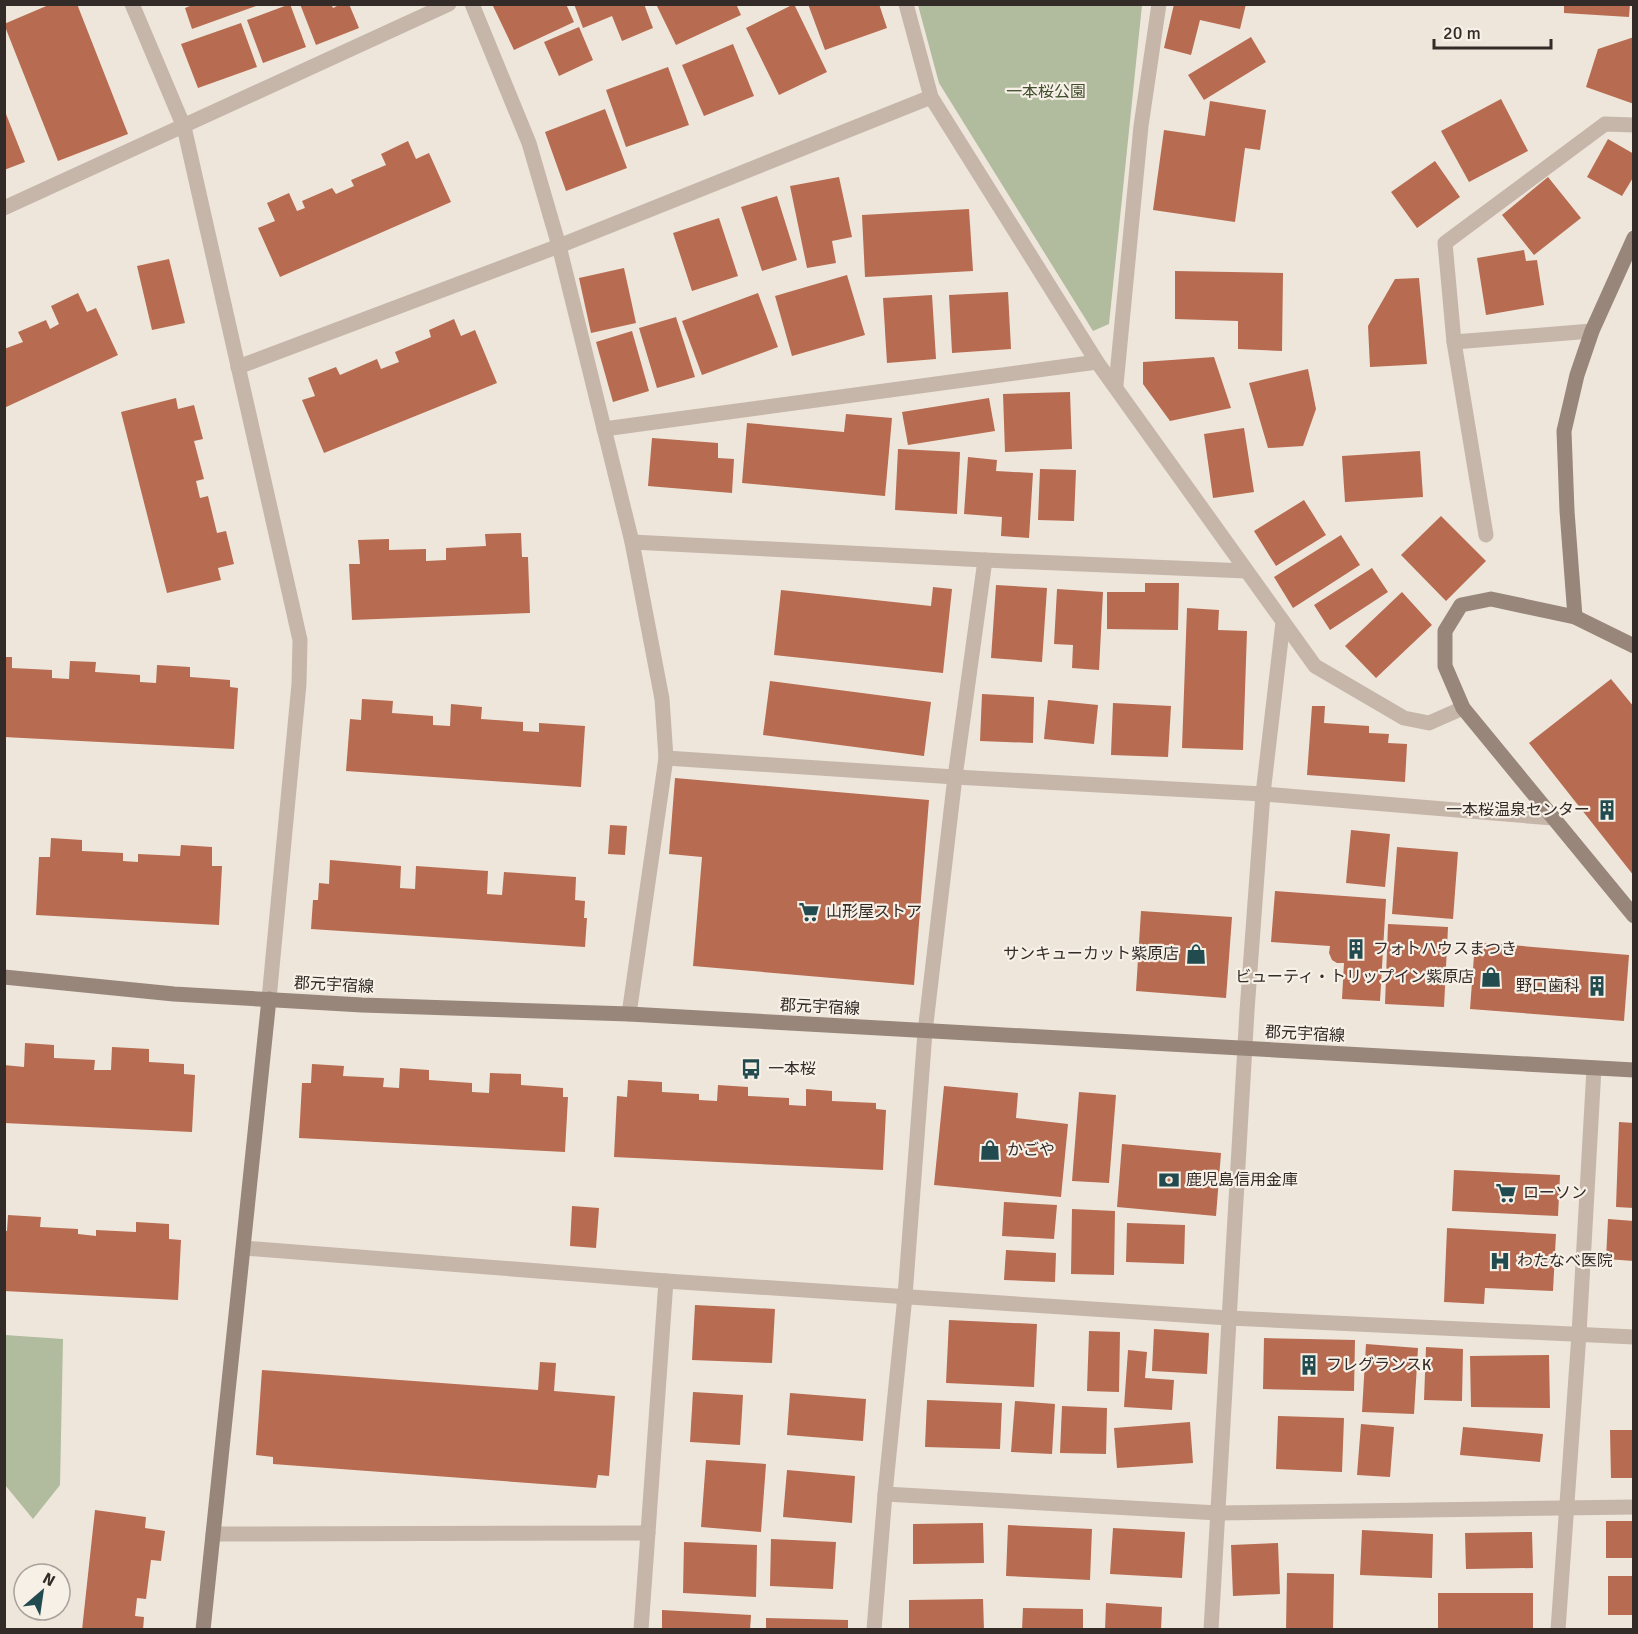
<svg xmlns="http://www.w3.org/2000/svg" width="1638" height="1634" font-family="Signika,'Noto Sans JP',sans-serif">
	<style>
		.green { fill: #b1bb9d }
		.building { fill: #b76b50 }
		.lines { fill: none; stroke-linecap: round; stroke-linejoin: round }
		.street { stroke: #c5b6a9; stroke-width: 15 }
		.secondary { stroke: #98867a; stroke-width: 15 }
		.labels { text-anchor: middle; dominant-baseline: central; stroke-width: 4.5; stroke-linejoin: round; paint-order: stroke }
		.park-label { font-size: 16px; fill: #424e2e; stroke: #f7f0e7 }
		.poi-label { font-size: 16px; fill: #332b28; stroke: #f7f0e7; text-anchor: start }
		.street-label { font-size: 16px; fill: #332b28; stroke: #f7f0e7 }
	</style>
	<rect width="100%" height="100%" fill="#eee6db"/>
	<!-- green -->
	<g class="green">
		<path d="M918,5h224l-33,319 -16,7 -154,-248z"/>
		<path d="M5,1335l58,4 -3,146 -27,34 -28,-34z"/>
	</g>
	<!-- building -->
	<g class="building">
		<path d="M51,4h26l51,130 -70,27 -54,-137z"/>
		<path d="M195,4h64v1l-67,24 -7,-21z"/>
		<path d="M290,4l16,43 -43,16 -16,-43z"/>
		<path d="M300,4h31l2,4 8,-4h8l10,24 -43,17z"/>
		<path d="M497,4h69l8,18 -60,28 -21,-44z"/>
		<path d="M574,4h70l9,24 -31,13 -10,-25 -29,12z"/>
		<path d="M656,4h80l5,11 -65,30z"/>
		<path d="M794,4l33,68 -48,23 -33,-67z"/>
		<path d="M808,4h71l8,24 -62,22z"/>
		<path d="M1174,4h72l-6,25 -40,-9 -9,35 -27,-7z"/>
		<path d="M1564,4h66l-1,13 -65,-4z"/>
		<path d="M241,23l16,44 -59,21 -17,-44z"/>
		<path d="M579,27l14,33 -34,16 -15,-34z"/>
		<path d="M1251,37l15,25 -62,38 -16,-25z"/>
		<path d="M1634,37v67l-48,-17 12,-38z"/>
		<path d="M733,44l21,52 -50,20 -22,-51z"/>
		<path d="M668,67l21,58 -63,22 -20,-57z"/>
		<path d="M1501,99l27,52 -59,31 -28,-51z"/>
		<path d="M1210,101l56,9 -6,40 -15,-2 -10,74 -82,-12 11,-80 41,6z"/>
		<path d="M4,109l21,53 -21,8z"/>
		<path d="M605,109l22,59 -61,23 -21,-59z"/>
		<path d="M1608,139l26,15v22l-12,20 -35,-19z"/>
		<path d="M408,141l8,18 13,-6 22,49 -171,75 -22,-49 17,-7 -8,-18 22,-10 8,18 8,-3 -3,-7 30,-13 4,6 18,-8 -3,-6 35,-15 -5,-11z"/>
		<path d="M1435,161l25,36 -43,31 -26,-36z"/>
		<path d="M839,177l13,60 -20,4 4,22 -29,5 -17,-82z"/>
		<path d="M1548,177l33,41 -47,37 -32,-40z"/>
		<path d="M777,196l20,64 -35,11 -21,-64z"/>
		<path d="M969,209l4,62 -108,6 -3,-62z"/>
		<path d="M719,218l19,58 -46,15 -19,-58z"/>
		<path d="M1524,250l2,11 11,-1 7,45 -58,10 -9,-57z"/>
		<path d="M169,259l16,64 -33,7 -15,-64z"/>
		<path d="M624,268l12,55 -45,10 -12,-55z"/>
		<path d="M1175,271l108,2 -1,78 -44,-2v-28l-63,-2z"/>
		<path d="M847,275l18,60 -73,21 -17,-60z"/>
		<path d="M1419,278l8,86 -57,3 -2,-41 27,-47z"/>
		<path d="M1008,292l3,57 -59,4 -3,-58z"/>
		<path d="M78,293l9,19 9,-4 22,47 -114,53v-59l19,-7 -5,-10 28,-12 4,9 9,-5 -8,-18z"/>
		<path d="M758,293l20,54 -76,28 -20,-54z"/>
		<path d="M932,295l4,64 -49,4 -4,-65z"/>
		<path d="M676,317l19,60 -38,11 -18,-60z"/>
		<path d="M454,319l7,17 14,-6 22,53 -173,70 -22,-53 13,-4 -7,-18 28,-11 4,8 37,-16 4,10 18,-7 -4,-10 36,-15 -2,-7z"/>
		<path d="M632,331l17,60 -36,11 -17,-60z"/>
		<path d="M1214,357l17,51 -61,13 -27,-37v-22z"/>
		<path d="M1308,369l8,40 -13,37 -35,2 -19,-65z"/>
		<path d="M1070,392l2,57 -67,3 -2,-58z"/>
		<path d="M176,398l2,11 16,-4 9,34 -9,2 10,38 -8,2 4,17 8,-2 9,37 9,-2 8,33 -16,4 3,12 -54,13 -46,-181z"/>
		<path d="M989,398l6,33 -87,14 -6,-33z"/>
		<path d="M846,414l46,4 -7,78 -143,-13 5,-60 97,9z"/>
		<path d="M1244,428l10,64 -41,6 -9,-64z"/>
		<path d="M652,438l66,5v15l16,1 -2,34 -84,-7z"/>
		<path d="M898,449l62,3 -3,62 -62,-4z"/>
		<path d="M1420,451l3,46 -78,5 -3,-46z"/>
		<path d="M968,457l29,3 -1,11 37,2 -4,65 -28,-2 1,-19 -38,-3z"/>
		<path d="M1040,469l36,1 -2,51 -36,-1z"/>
		<path d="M1304,500l22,35 -50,31 -22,-35z"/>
		<path d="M1441,516l45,45 -40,40 -45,-46z"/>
		<path d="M521,533l1,24h6l2,56 -178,7 -3,-56h11l-2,-24 31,-1v11l37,-1v12l20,-1v-12l40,-2 -1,-12z"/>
		<path d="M1341,535l19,30 -67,43 -19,-31z"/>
		<path d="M1372,568l16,24 -58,38 -16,-25z"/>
		<path d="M1145,583h34l-1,47 -71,-1v-37h38z"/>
		<path d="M996,585l51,3 -5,74 -51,-4z"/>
		<path d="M933,587l19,2 -9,84 -169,-18 7,-65 150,16z"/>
		<path d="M1057,589l46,3 -4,78 -27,-2 1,-23 -19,-1z"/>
		<path d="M1402,592l30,33 -56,53 -31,-32z"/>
		<path d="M1187,608l32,2 -1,20 29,1 -4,119 -61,-2z"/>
		<path d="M4,657h8v11l40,2v8l17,1 1,-18 26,1 -1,10 45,3v7l16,1 1,-18 33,2v10l40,3v7l8,1 -4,61 -230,-12z"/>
		<path d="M1611,679l23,28v169l-105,-133z"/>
		<path d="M770,681l161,21 -7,54 -161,-21z"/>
		<path d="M982,694l52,3 -1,46 -53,-2z"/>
		<path d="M362,699l31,2 -1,12 41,3v9l17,1 1,-22 31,3 -1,12 42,3v9l16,1v-9l46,3 -4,61 -235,-16 4,-52 11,1z"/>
		<path d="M1048,700l50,5 -4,39 -50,-5z"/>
		<path d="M1113,703l58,3 -3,51 -57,-2z"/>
		<path d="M1312,706h13l-1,17 45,3v7l20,1 -1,9 19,1 -2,38 -98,-7z"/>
		<path d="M675,778l254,22 -15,185 -221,-19 9,-109 -33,-3z"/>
		<path d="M610,825l17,1 -2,29 -17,-1z"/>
		<path d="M1351,830l39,4 -5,53 -39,-4z"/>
		<path d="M51,838l31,2v11l41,2v8l15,1v-8l42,2 1,-11 31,2v19h10l-3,59 -183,-10 3,-58h11z"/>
		<path d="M1397,847l61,5 -5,67 -61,-5z"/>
		<path d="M330,860l71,6 -1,22 15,1 1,-23 72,5 -1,23 15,1 2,-23 72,5 -1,23 10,1 -1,17h3l-2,29 -274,-18 2,-29h5l1,-17 10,1z"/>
		<path d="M1275,891l111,8 -6,102 -38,-2 2,-36h-7l-5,-3 -3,-7 1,-7 -59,-4z"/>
		<path d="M1141,911l91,6 -6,81 -90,-7z"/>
		<path d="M1388,924l60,3 -4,80 -59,-3z"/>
		<path d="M1475,942l154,13 -5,66 -154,-12z"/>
		<path d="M25,1043l29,2v13l41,2 -1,10h17l1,-23 37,2v13l35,2v10l11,1 -3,57 -188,-9v-58l20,2z"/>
		<path d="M312,1064l32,2 -1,10 41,2 -1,9 16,1 1,-20 29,2v10l43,3v9l17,1 1,-20 31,1v11l42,3v9h5l-3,55 -266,-14 3,-55h9z"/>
		<path d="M628,1080l34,2v10l37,2v6l18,1 1,-16 30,2v9l41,2v7l17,1v-17l26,2v10l44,2v6l10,1 -3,60 -269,-13 3,-61 10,1z"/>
		<path d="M944,1086l74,7 -2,25 52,6 -7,73 -127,-12z"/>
		<path d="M1079,1092l37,3 -7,88 -37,-2z"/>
		<path d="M1619,1122l15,1v85l-18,-1z"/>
		<path d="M1122,1144l99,9 -5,63 -99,-9z"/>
		<path d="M1454,1170l106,5 -2,41 -106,-5z"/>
		<path d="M1004,1202l53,3 -3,34 -52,-3z"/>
		<path d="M572,1206l27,2 -3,40 -26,-2z"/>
		<path d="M1072,1209l43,2 -1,64 -43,-1z"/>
		<path d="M8,1215l33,2 -1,10 38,2v5l18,2v-6l40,2v-10l33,2v15l12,1 -3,60 -174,-9v-60h3z"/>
		<path d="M1608,1219l26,2v40l-28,-2z"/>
		<path d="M1127,1223l58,2 -1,39 -58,-2z"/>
		<path d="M1447,1228l109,6 -3,57 -68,-3 -1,16 -40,-2z"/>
		<path d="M1006,1250l50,3 -1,29 -51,-2z"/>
		<path d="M695,1305l80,4 -3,54 -80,-3z"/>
		<path d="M949,1320l88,4 -3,63 -88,-4z"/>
		<path d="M1154,1329l55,4 -2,41 -55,-3z"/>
		<path d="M1089,1331l31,1 -1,60 -32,-1z"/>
		<path d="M1264,1338l91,2 -1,51 -91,-2z"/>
		<path d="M1366,1344l52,4 -4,66 -52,-2z"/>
		<path d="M1426,1347l37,2 -1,52 -38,-1z"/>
		<path d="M1128,1350l19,2 -2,26 29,2 -2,30 -48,-3z"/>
		<path d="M1549,1355l1,53 -79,-1 -1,-51z"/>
		<path d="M540,1362l16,1 -2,28 61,5 -6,80 -11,-1 -2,13 -323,-24v-7l-17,-2 6,-85 276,20z"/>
		<path d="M693,1392l50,3 -3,50 -50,-3z"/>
		<path d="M790,1393l76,6 -3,42 -76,-6z"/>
		<path d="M927,1400l75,3 -2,46 -75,-2z"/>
		<path d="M1015,1401l40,3 -3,50 -41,-2z"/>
		<path d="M1062,1406l45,2 -1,46 -46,-1z"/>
		<path d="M1278,1416l66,2 -2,54 -66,-3z"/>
		<path d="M1190,1422l3,41 -76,5 -3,-40z"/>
		<path d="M1361,1424l33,3 -4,50 -33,-2z"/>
		<path d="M1463,1427l80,7 -3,28 -80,-7z"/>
		<path d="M1610,1430h24v48h-23z"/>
		<path d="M706,1460l60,4 -5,68 -60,-5z"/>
		<path d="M787,1470l68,6 -3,47 -69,-6z"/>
		<path d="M95,1510l51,7 -1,11 20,3 -4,30 -10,-1 -5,39 -9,-1 -2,18 9,1 -1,13h-61z"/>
		<rect x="1606" y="1521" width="28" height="37"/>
		<path d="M983,1523l1,40 -71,1v-40z"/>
		<path d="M1008,1525l84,4 -2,51 -84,-4z"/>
		<path d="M1113,1528l72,4 -3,46 -72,-4z"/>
		<path d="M1362,1530l71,4 -1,44 -72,-3z"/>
		<path d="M1532,1532l1,36 -67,1 -1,-36z"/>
		<path d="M771,1539l65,3 -3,47 -63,-3z"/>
		<path d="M684,1542l73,3 -1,52 -73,-4z"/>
		<path d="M1278,1543l2,51 -47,2 -2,-51z"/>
		<path d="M1287,1573l47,1 -1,56h-47z"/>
		<rect x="1608" y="1576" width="26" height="39"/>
		<rect x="1438" y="1593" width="95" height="37"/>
		<path d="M983,1599l1,31h-75v-30z"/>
		<path d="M1106,1603l56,4 -1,23h-56z"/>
		<path d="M1023,1608l60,1v21h-61z"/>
		<path d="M662,1610l89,5 -1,15h-88z"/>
		<path d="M766,1618l82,2v10h-82z"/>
	</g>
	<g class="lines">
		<!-- street -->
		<g class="street">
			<path d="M132,4l52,123 116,513 -1,44 -30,315"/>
			<path d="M472,4l57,139 30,103 73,296 30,157 4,59 -37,256"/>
			<path d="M906,4l25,93 166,265 218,304 89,52 25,5 34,-15"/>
			<path d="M4,208l445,-204"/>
			<path d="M1592,331l-138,11 -9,-99 160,-119 29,1"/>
			<path d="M1454,342l32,193"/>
			<path d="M238,367l321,-121 372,-149"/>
			<path d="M1116,385l25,-259 18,-122"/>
			<path d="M604,429l493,-67"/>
			<path d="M632,542l353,18 261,11"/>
			<path d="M666,758l289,19 308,17 290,24"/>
			<path d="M244,1248l422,33 563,37 405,19"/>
			<path d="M885,1494l333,19 416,-6"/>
			<path d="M213,1534l435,-1"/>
			<path d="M641,1630l25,-349"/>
			<path d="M874,1630l11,-136 20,-198 20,-264 30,-255 30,-217"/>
			<path d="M1211,1630l36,-619 16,-217 20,-172"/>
			<path d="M1558,1630l21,-296 15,-266"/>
		</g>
		<!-- secondary -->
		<g class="secondary">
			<path d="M1575,617l-8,-106 -3,-80 13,-56 15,-44 42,-93"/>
			<path d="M1634,646l-59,-29 -84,-18 -30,6 -16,26v35l18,42 171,208"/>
			<path d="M4,977l170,17 188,11 267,9 1005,56"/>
			<path d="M203,1630l66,-631"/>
		</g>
	</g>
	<!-- icons -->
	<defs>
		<g id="building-bare" transform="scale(1.62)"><path d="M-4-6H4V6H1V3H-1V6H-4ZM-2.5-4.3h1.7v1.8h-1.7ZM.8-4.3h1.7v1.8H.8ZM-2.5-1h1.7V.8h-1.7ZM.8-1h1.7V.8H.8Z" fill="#224b4f" stroke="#f7f0e7" stroke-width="2.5" paint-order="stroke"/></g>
		<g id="supermarket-bare" transform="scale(1.62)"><path d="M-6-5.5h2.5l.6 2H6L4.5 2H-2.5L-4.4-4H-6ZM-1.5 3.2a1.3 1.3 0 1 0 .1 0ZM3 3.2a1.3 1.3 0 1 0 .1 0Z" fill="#224b4f" stroke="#f7f0e7" stroke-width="2.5" paint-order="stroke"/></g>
		<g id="shop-bare" transform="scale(1.62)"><path d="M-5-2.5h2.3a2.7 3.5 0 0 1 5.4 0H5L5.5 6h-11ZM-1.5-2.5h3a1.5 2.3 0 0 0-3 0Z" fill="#224b4f" stroke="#f7f0e7" stroke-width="2.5" paint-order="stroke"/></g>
		<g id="bus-bare" transform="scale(1.62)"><path d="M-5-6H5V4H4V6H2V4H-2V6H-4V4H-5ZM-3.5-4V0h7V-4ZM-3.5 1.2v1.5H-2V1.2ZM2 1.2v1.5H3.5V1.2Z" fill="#224b4f" stroke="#f7f0e7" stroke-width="2.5" paint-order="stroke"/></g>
		<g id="bank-bare" transform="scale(1.62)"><path d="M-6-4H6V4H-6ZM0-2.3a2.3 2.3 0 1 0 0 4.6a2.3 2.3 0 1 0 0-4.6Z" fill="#224b4f" stroke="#f7f0e7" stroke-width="2.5" paint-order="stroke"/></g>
		<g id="hospital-bare" transform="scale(1.62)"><path d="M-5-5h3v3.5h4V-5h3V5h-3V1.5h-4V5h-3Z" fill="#224b4f" stroke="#f7f0e7" stroke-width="2.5" paint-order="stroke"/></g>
	</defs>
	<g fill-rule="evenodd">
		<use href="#building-bare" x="1607" y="810"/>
		<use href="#supermarket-bare" x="809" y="912"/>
		<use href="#building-bare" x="1356" y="949"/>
		<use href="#shop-bare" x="1196" y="954"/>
		<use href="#shop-bare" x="1491" y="977"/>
		<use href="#building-bare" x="1597" y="986"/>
		<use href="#bus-bare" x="751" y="1069"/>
		<use href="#shop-bare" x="990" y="1150"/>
		<use href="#bank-bare" x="1169" y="1180"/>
		<use href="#supermarket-bare" x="1506" y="1193"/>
		<use href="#hospital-bare" x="1500" y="1261"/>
		<use href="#building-bare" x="1309" y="1365"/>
	</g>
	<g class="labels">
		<!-- park labels -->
		<g class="park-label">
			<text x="1046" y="92">一本桜公園</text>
		</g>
		<!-- poi labels -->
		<g class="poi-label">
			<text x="1590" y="810" text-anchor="end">一本桜温泉センター</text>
			<text x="826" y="912">山形屋ストア</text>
			<text x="1373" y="949">フォトハウスまつき</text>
			<text x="1179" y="954" text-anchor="end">サンキューカット紫原店</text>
			<text x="1474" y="977" text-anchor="end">ビューティ・トリップイン紫原店</text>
			<text x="1580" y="986" text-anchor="end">野口歯科</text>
			<text x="768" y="1069">一本桜</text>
			<text x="1007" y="1150">かごや</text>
			<text x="1186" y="1180">鹿児島信用金庫</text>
			<text x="1523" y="1193">ローソン</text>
			<text x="1517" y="1261">わたなべ医院</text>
			<text x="1326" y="1365">フレグランスK</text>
		</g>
		<!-- street labels -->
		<g class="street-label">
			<text transform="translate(334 985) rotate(3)">郡元宇宿線</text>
			<text transform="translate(820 1007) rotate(3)">郡元宇宿線</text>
			<text transform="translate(1305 1034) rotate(3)">郡元宇宿線</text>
		</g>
	</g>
	<!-- border -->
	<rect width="1638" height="1634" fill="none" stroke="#332b28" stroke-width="12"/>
	<!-- north arrow -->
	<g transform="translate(42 1592) rotate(29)"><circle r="28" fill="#f7f0e7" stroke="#a9a19b" stroke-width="1.5"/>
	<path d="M0-4.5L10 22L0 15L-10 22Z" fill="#224b4f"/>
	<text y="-9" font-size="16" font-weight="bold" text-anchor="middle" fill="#332b28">N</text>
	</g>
	<!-- scale -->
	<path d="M1434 39v9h117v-9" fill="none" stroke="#332b28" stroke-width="3"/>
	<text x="1443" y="39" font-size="18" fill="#332b28" stroke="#f7f0e7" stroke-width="4.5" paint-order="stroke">20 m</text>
</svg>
